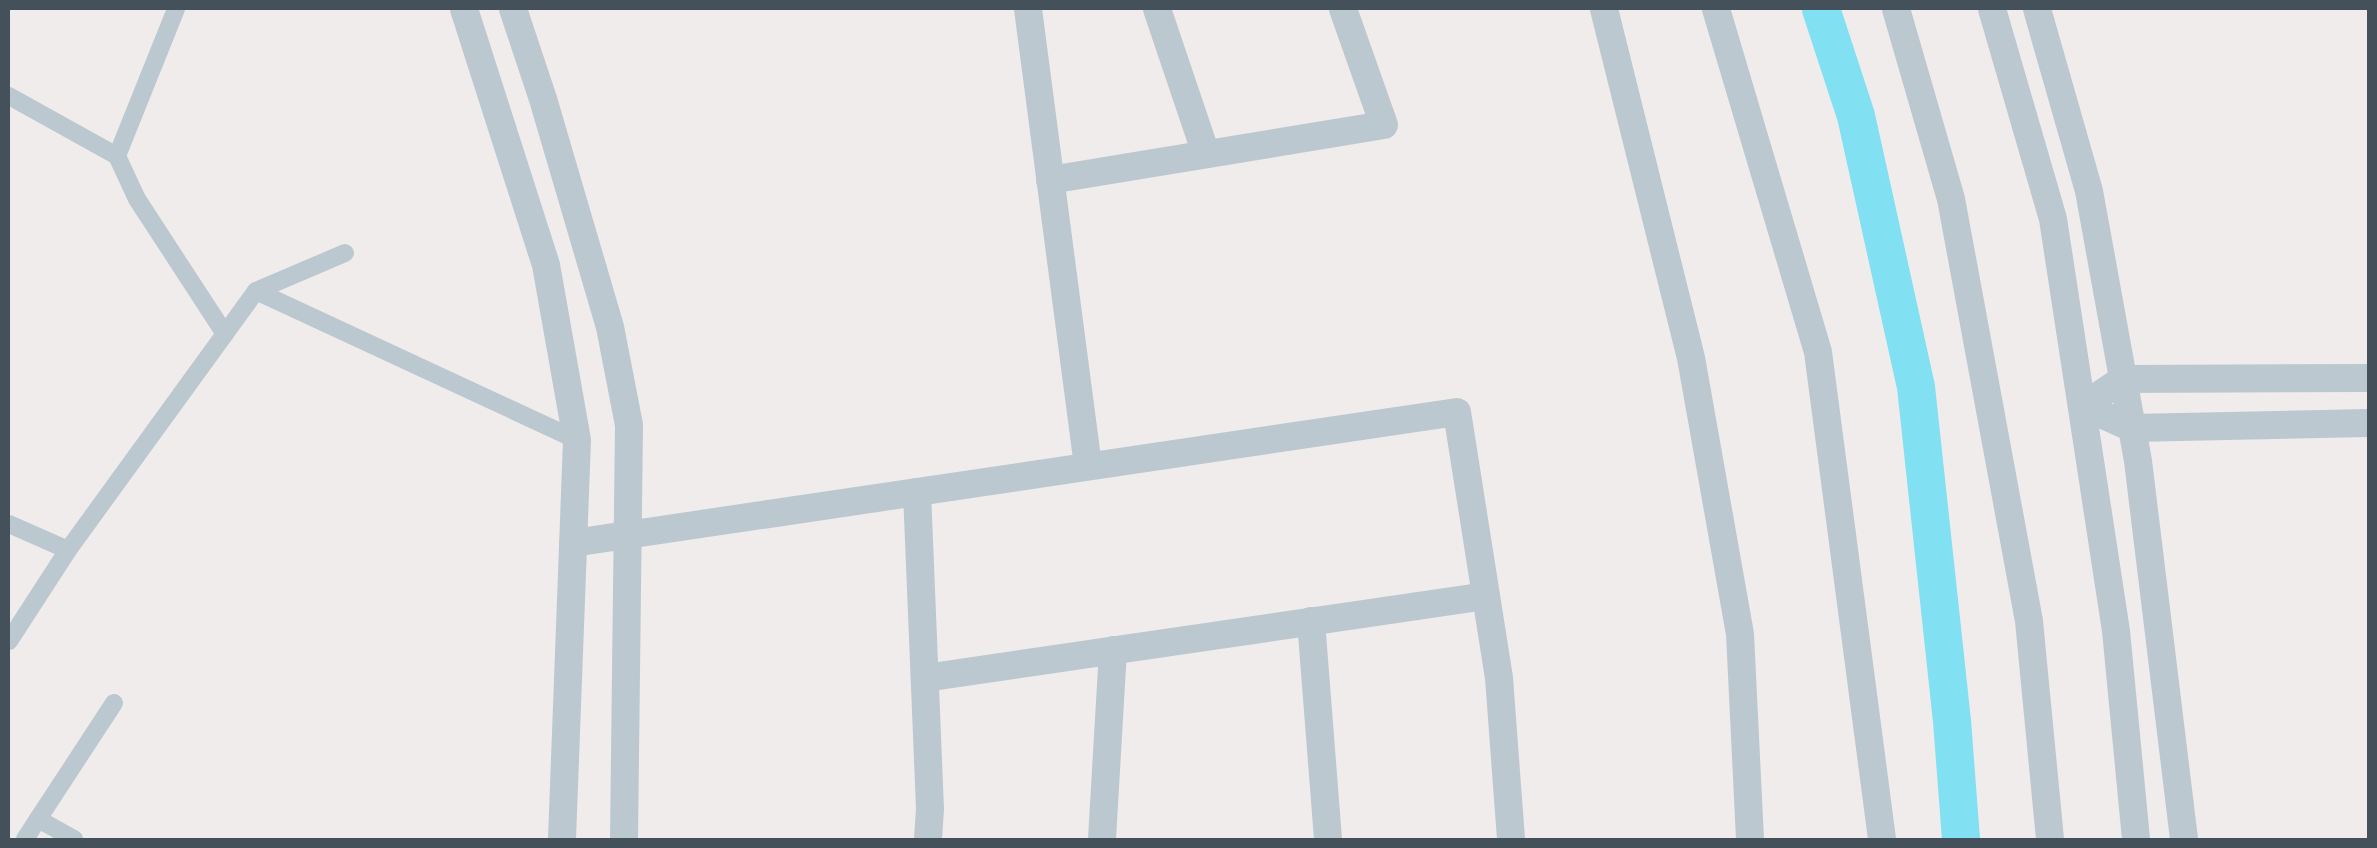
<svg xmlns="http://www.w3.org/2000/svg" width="2377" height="848" font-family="'Asap Condensed',sans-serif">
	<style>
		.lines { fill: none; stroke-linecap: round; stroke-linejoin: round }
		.canal { stroke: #81e0f1; stroke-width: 38 }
		.service { stroke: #bcc8d0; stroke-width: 18 }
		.minor { stroke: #bcc8d0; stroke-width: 28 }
		.tertiary { stroke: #bcc8d0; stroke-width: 28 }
	</style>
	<rect width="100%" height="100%" fill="#f0ecec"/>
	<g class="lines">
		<!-- canal -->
		<path class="canal" d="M1821,9l35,107 60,271 36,334 9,118"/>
		<!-- service -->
		<g class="service">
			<path d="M9,96l108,60 20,43 88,135"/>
			<path d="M117,156l59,-147"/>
			<path d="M256,291l321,149"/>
			<path d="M9,524l59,26"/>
			<path d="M9,641l59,-91 188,-259 89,-38"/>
			<path d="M38,819l36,20"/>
			<path d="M25,839l89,-136"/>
		</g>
		<!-- minor -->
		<g class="minor">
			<path d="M464,9l82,256 31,175 -15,399"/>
			<path d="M513,9l30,90 67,228 19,98 -5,414"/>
			<path d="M1028,9l60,457"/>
			<path d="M1157,9l49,145"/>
			<path d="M1604,9l87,349 49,276 10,205"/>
			<path d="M1716,9l102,343 64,487"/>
			<path d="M1050,180l334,-55 -41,-116"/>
			<path d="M2083,406l40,-27 245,-1"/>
			<path d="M2083,406l49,22 236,-5"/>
			<path d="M917,492l13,317 -2,30"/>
			<path d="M573,543l884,-131 42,266 12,161"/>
			<path d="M1311,621l17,218"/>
			<path d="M925,678l561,-82"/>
			<path d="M1102,839l11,-189"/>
		</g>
		<!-- tertiary -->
		<g class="tertiary">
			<path d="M1896,9l55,190 78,422 21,218"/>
			<path d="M1992,9l61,210 63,412 20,208"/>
			<path d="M2037,9l52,182 49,270 46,378"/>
		</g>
	</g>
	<!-- border -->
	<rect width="2377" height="848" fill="none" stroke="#44515b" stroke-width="20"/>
</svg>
